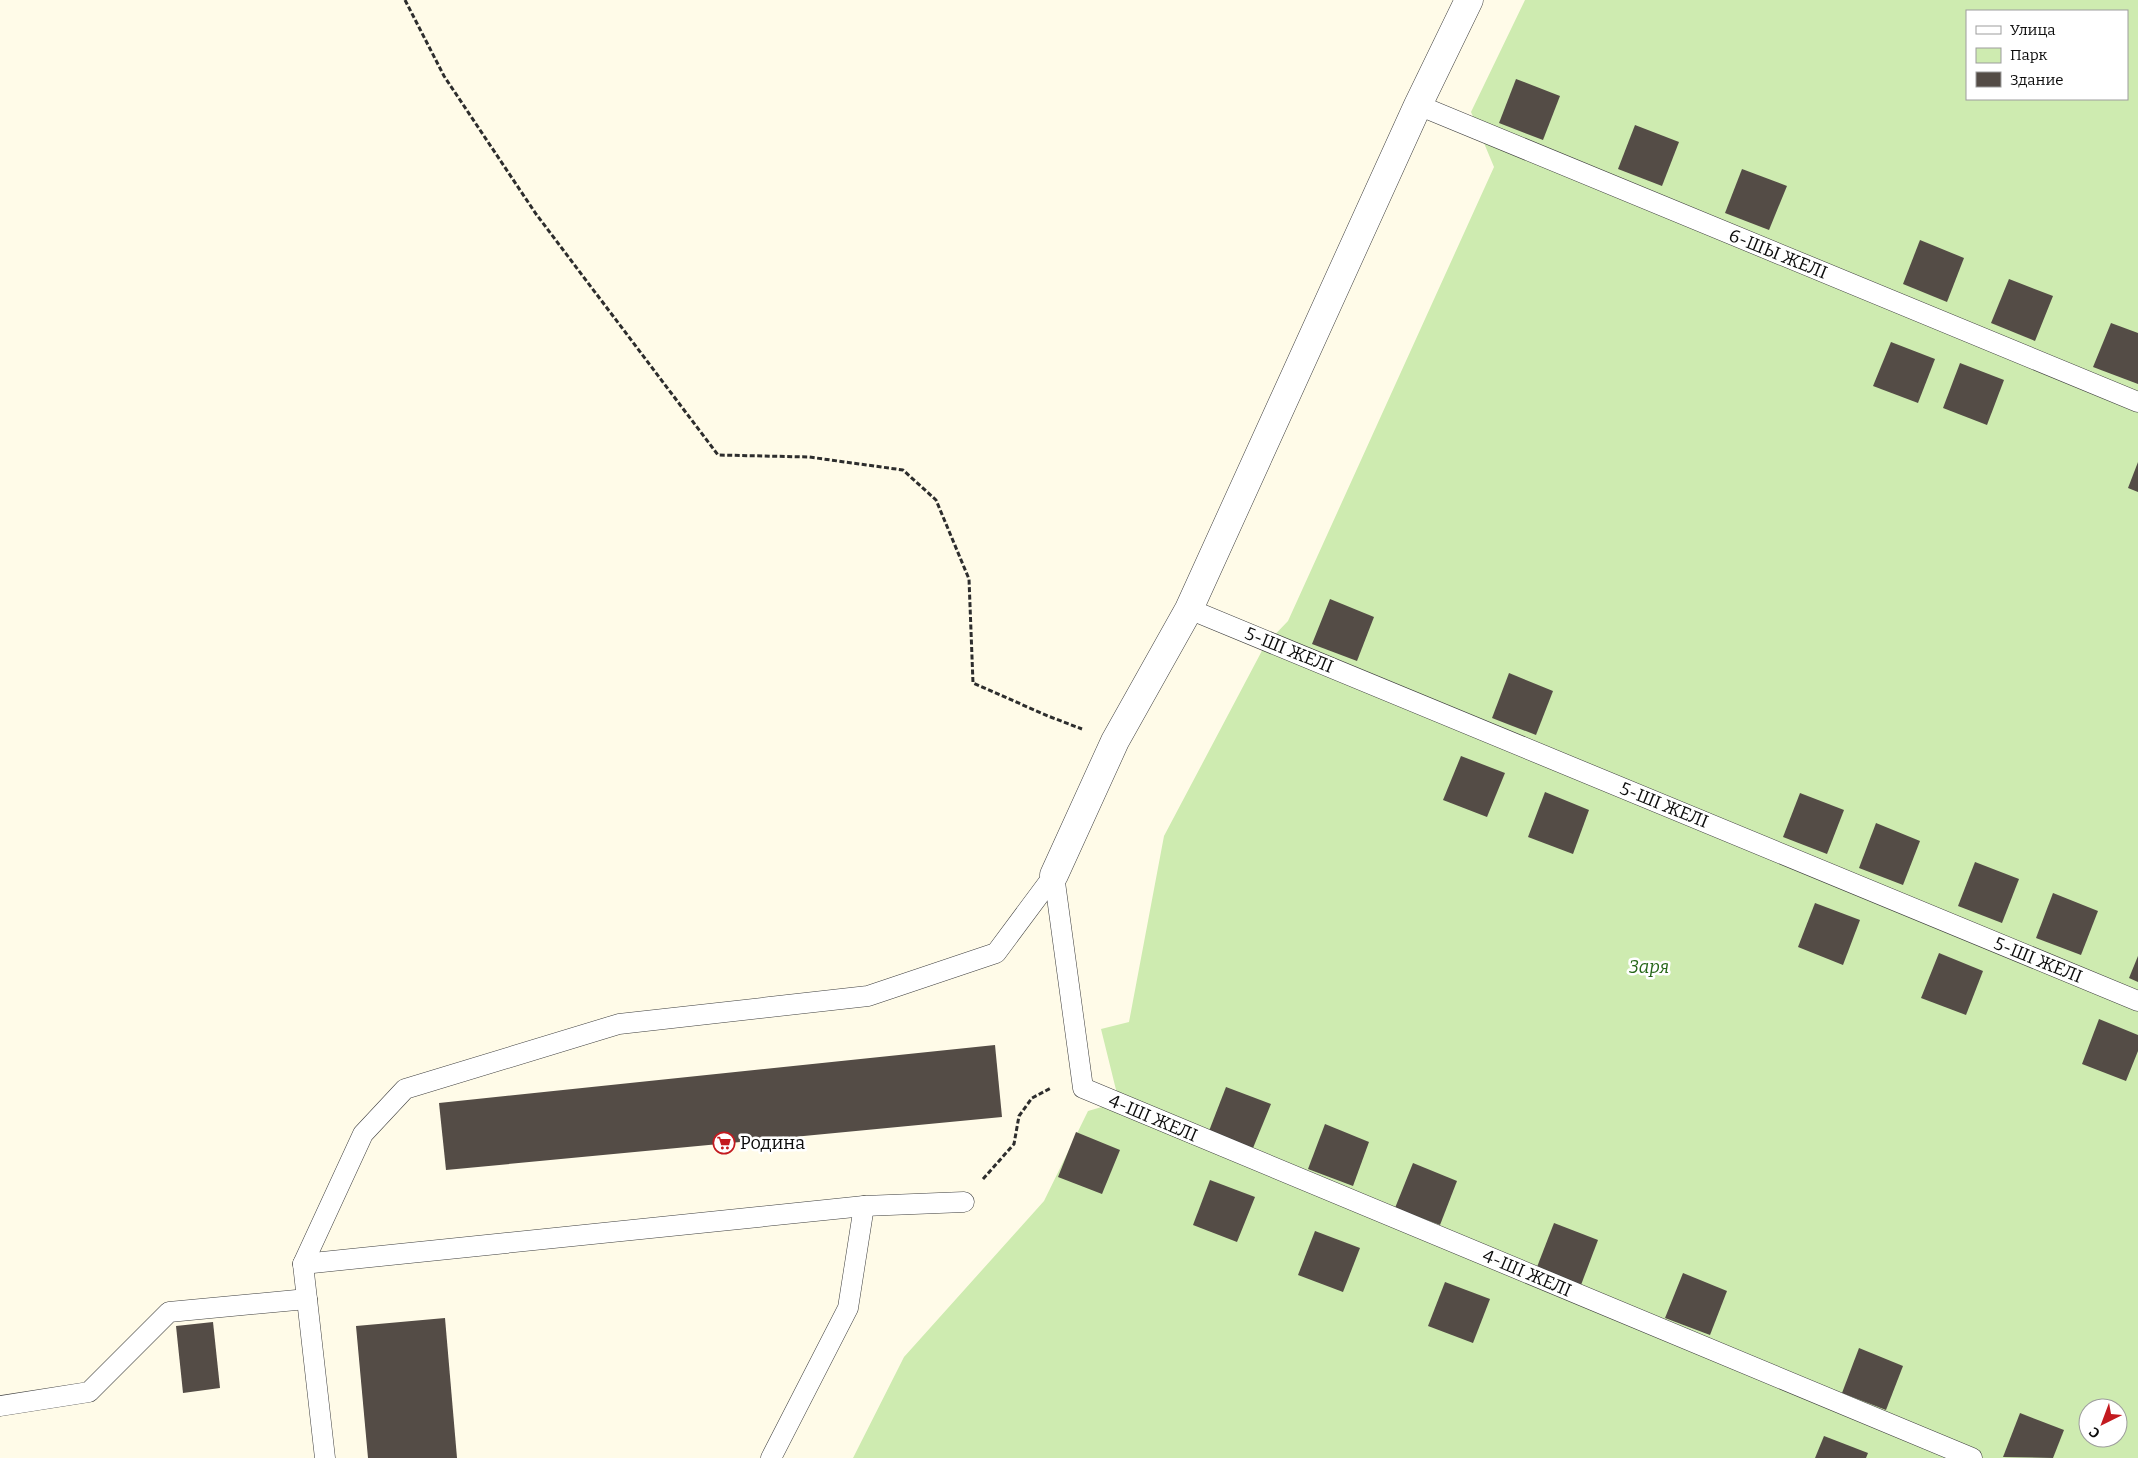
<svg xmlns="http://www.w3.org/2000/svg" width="2138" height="1458" font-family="Bitter,serif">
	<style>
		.green { fill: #ceebb0; fill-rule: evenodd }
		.building { fill: #544c46 }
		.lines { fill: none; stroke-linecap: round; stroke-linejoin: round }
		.lane-casing { stroke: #3e3e3e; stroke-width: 21 }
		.street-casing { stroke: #3e3e3e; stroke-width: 29 }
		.path { stroke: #2d2d2d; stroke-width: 3; stroke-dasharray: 5 2.5; stroke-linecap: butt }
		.lane { stroke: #fff; stroke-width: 20 }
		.street { stroke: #fff; stroke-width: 28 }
		.labels { text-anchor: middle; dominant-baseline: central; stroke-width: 5; stroke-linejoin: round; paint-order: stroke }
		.street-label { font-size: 18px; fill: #0b0b0b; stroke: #fff }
		.park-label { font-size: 18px; font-style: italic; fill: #266618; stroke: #fff }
		.poi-label { font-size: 18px; fill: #0b0b0b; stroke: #fff; text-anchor: start }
	</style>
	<rect width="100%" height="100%" fill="#fffbe8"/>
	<!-- green -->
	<path class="green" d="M1525,0h613v1458h-1285l51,-101 140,-156 44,-90 31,-9 -18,-73 28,-7 35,-186 101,-191 23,-24 206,-454 -23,-55zM1967,11h160v88h-160zM2088,1408h30v30h-30z"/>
	<!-- building -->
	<g class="building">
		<path d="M1516,79l44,17 -17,44 -44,-17z"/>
		<path d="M1635,125l44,17 -17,44 -44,-17z"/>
		<path d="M1742,169l45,17 -18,44 -44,-17z"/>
		<path d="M1920,240l44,18 -17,44 -44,-18z"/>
		<path d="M2009,279l44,17 -18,45 -44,-18z"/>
		<path d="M2111,323l27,10v51l-45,-17z"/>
		<path d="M1891,342l44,17 -17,44 -45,-17z"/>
		<path d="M1960,363l44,17 -17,45 -44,-17z"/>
		<path d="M2138,462v30l-10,-4z"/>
		<path d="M1330,599l44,18 -17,44 -45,-17z"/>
		<path d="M1509,673l44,18 -17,44 -44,-17z"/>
		<path d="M1461,756l44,17 -18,44 -44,-17z"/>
		<path d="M1545,792l44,18 -16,44 -45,-17z"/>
		<path d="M1800,793l44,17 -17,44 -44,-17z"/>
		<path d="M1876,823l44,18 -17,44 -44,-17z"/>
		<path d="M1975,862l44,17 -17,44 -44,-17z"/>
		<path d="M2053,893l45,18 -17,44 -45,-17z"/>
		<path d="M1815,903l45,17 -17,45 -45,-18z"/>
		<path d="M1939,953l44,18 -17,44 -45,-17z"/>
		<path d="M2138,956v26l-9,-4z"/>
		<path d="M2099,1019l39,16v16l-12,30 -44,-17z"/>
		<path d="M995,1045l7,72 -556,53 -7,-67z"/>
		<path d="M1226,1087l45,17 -18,44 -44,-17z"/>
		<path d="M1325,1124l44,18 -16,44 -45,-17z"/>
		<path d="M1076,1132l44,18 -18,44 -44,-17z"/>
		<path d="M1413,1163l44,18 -17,44 -45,-17z"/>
		<path d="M1210,1180l45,17 -18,45 -44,-17z"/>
		<path d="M1554,1223l44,17 -17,45 -44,-18z"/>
		<path d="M1315,1231l45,17 -17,44 -45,-17z"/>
		<path d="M1683,1273l44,18 -17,44 -45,-17z"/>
		<path d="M1445,1282l45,17 -17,44 -45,-17z"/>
		<path d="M445,1318l12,140h-89l-12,-132z"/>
		<path d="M213,1322l7,66 -37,5 -7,-67z"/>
		<path d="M1859,1348l44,18 -17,44 -44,-17z"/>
		<path d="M2020,1413l44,17 -11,28 -50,-1z"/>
		<path d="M1824,1436l44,17 -2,5h-51z"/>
	</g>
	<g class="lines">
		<!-- lane casing -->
		<g class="lane-casing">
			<g id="lane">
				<path d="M1418,105l720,297"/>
				<path d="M1189,609l949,392"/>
				<path d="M1054,875l29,213 889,370"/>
				<path d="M303,1264l60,-130 42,-45 214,-65 249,-28 128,-43 58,-78"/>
				<path d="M0,1406l89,-14 80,-80 138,-13"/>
				<path d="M325,1458l-22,-194 561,-58 100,-4"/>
				<path d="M771,1458l77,-150 16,-102"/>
			</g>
		</g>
		<!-- street casing -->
		<g class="street-casing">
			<path id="street" d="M1054,875l61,-134 74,-132 229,-504 51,-105"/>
		</g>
		<!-- path -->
		<g class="path">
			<path d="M405,0l39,76 92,138 182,241 91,2 94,13 33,30 33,79 4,104 75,33 34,13"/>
			<path d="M983,1179l31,-35 5,-28 13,-18 19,-10"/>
		</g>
		<!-- lane -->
		<use href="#lane" class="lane"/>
		<!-- street -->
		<use href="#street" class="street"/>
	</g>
	<!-- icons -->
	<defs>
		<g id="supermarket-ring" transform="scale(1.125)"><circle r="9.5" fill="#fff" stroke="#c31a1f" stroke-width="1.5"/><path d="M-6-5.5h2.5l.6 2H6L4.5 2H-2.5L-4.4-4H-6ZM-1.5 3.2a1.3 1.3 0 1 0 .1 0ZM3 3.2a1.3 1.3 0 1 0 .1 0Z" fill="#c31a1f"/></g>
	</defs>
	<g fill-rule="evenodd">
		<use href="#supermarket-ring" x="724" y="1143"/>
	</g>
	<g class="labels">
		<!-- street labels -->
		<g class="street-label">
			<text transform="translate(1778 254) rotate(22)">6-ШЫ ЖЕЛІ</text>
			<text transform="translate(1289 650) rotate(22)">5-ШІ ЖЕЛІ</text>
			<text transform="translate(1664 805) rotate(22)">5-ШІ ЖЕЛІ</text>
			<text transform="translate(2038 960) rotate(22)">5-ШІ ЖЕЛІ</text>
			<text transform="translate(1153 1118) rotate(23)">4-ШІ ЖЕЛІ</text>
			<text transform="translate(1527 1273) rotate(23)">4-ШІ ЖЕЛІ</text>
		</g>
		<!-- park labels -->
		<g class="park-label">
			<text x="1649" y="967">Заря</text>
		</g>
		<!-- poi labels -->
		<g class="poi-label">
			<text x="740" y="1143">Родина</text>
		</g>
	</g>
	<!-- legend -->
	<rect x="1966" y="10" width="162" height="90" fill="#ffffff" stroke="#9d9d9d"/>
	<rect x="1976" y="26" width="25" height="8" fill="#ffffff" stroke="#9d9d9d"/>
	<text x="2010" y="35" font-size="15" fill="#0b0b0b">Улица</text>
	<rect x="1976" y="48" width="25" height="15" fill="#ceebb0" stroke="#9d9d9d"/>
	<text x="2010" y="60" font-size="15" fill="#0b0b0b">Парк</text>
	<rect x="1976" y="72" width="25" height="15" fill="#544c46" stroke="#9d9d9d"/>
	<text x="2010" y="85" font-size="15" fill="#0b0b0b">Здание</text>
	<!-- north arrow -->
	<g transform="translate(2103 1423) rotate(222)"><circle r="24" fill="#ffffff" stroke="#9d9d9d"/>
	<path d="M0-4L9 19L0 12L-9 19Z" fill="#c31a1f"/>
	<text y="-8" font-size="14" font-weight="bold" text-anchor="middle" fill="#0b0b0b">С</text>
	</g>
</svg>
